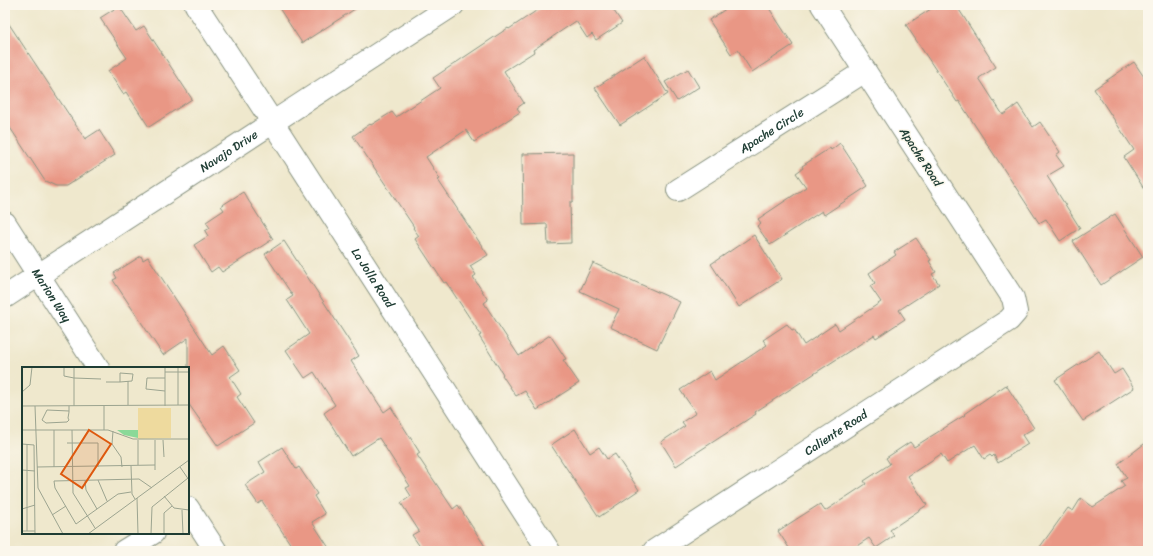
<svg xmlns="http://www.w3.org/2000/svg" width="1153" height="556" font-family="Sriracha,sans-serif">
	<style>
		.building { fill: #e99785 }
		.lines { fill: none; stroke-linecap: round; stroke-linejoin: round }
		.minor-casing { stroke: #879280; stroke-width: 24 }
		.minor { stroke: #fff; stroke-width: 22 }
		.labels { text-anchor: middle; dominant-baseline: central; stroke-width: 3; stroke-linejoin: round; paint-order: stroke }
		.street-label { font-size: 12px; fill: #1f3d34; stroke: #fbf7ec }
		.inset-road { fill: none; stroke: #9ca490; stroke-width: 1 }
		.view { fill: #de580e; fill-opacity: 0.15; stroke: #de580e; stroke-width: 2 }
		.inset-edge { fill: none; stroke: #1f3d34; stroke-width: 2 }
	</style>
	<rect width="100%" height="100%" fill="#fbf7ec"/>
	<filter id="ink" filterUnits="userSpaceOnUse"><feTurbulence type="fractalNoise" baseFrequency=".025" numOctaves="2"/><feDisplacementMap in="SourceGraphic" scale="8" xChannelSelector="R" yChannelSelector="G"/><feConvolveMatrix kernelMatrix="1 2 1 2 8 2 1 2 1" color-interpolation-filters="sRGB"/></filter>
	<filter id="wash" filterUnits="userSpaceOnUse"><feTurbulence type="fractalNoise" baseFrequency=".012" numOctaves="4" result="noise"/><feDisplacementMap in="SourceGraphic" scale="16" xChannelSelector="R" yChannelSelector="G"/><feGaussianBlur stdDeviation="0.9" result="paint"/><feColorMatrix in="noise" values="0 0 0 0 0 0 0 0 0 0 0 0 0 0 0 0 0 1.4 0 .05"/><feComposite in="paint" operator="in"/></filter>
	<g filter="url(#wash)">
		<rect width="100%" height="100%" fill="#efe8cd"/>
		<g id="blocks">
			<!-- building -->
			<g class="building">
				<path d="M277,5h84l-59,38z"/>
				<path d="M545,5h65l12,18 -26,17 -4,-6 -5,4 -11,-17 -43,29 1,2 -30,19 20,32 -7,5 3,4 -46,30 -8,-12 -40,27 14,22 -2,1 50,75 -18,11 6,9 -3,2 15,23 -4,3 35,53 31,-21 16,24 -3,1 16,23 -42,27 -12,-19 -9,5 -14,-21 1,-1 -24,-38 2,-1 -35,-53 -2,1 -29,-44 4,-3 -6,-8 1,-1 -61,-91 17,-12 1,1 21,-13 4,5 44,-29 -7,-10 75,-50 1,1z"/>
				<path d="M732,5h35l26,40 -41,27 -14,-22 -7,4 -22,-34z"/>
				<path d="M937,5h19l40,62 -17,11 24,37 15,-11 15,23 7,-5 20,30 -4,3 8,11 -17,10 33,52 -20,13 -14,-22 -7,4 -80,-122 -2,1 -51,-77z"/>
				<path d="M119,6l17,25 8,-5 48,73 -43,28 -23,-35 -3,2 -15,-23 19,-13 -27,-40z"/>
				<path d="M5,18l80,121 14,-9 16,25 -49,31h-10l-11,-5 -40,-61z"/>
				<path d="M644,56l24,38 -48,31 -25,-37z"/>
				<path d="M1134,62l14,21v112l-24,-38 10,-7 -40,-61z"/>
				<path d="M688,69l11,18 -22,14 -12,-19z"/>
				<path d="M840,143l28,43 -44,29 -2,-4 -52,34 -13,-19 4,-3 -3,-4 48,-32 -10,-14 7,-5 -1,-2 28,-18 1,2z"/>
				<path d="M573,153v49h-3l1,41 -23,1 -1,-20 -24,1 -1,-71z"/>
				<path d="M243,192l30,47 -51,33 -4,-5 -7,5 -17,-27 14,-9 -3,-5 5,-3 -4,-6 18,-12 -3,-4z"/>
				<path d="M1115,214l28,43 -42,28 -28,-44z"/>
				<path d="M754,235l28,44 -43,28 -28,-43z"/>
				<path d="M916,238l15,22 -2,1 7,11 -4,2 7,10 -40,26 6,9 -29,19 -2,-3 -119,77 1,2 -80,52 -15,-24 24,-16 -3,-4 14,-9 -16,-23 30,-19 5,9 52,-35 -4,-5 24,-16 5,6 2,-1 10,16 31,-21 4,6 42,-28 -11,-16 5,-3 -6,-10 27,-18 -2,-3z"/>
				<path d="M284,241l75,115 -8,5 33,51 7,-5 29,46 -3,2 36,54 5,-4 30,46h-65l-11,-16 7,-4 -18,-28 10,-7 -5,-8 4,-2 -31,-48 -28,18 -27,-43 11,-8 -21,-33 -9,6 -19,-28 23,-16 -22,-34 6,-4 -28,-42z"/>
				<path d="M141,256l2,4 5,-3 64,98 12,-9 16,24 -10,7 11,17 -4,3 17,26 -36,23 -30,-43v-65l-25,17 -50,-75 4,-2 -3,-5z"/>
				<path d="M593,263l87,39 -23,47 -47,-22 9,-18 -39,-18z"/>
				<path d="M1099,351l15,23 8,-5 12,19 -51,33 -28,-41z"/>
				<path d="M1006,385l28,43 -12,7 6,9 -30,19 -4,-8 -2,2 -2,-2 -6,4 -9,-14 -28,18 -6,-9 -33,22 19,29 -37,25 4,6 -18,12 -7,-10 -20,13h-58l-13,-20 42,-27 5,7 41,-27 -2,-3 26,-17 -4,-6 24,-16 4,5 51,-32 -1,-1z"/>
				<path d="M575,429l15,24 9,-6 8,12 8,-5 24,36 -40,27 -48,-72z"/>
				<path d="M1148,441v110h-111l31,-43 5,3 8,-13 12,9 32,-21 -4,-5 6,-3 -9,-14z"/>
				<path d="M282,447l14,22 3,-2 18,27 -3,2 11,18 -13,8 19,29h-36l-33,-50 -4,3 -13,-19 20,-13 -6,-10z"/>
			</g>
		</g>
	</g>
	<g filter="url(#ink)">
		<use href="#blocks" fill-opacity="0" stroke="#879280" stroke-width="1"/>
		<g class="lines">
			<!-- minor casing -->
			<g class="minor-casing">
				<g id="minor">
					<path id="s1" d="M196,5l77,118 276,428"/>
					<path id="s2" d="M678,190l187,-119"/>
					<path id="s3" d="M5,223l93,145"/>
					<path id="s4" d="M5,297l448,-292"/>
					<path d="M188,508l28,43"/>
					<path d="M124,551l29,-18"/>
					<path id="s5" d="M654,551l355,-231 7,-8 -3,-14 -191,-293"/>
				</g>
			</g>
			<!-- minor -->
			<use href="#minor" class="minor"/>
		</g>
	</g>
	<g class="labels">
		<!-- street labels -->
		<g class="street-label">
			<text stroke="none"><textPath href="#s2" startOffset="111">Apache Circle</textPath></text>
			<text stroke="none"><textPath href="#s4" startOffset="267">Navajo Drive</textPath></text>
			<text transform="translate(921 157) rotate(57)">Apache Road</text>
			<text stroke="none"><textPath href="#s1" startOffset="325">La Jolla Road</textPath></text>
			<text stroke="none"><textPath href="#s3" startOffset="86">Marion Way</textPath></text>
			<text stroke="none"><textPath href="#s5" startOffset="217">Caliente Road</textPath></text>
		</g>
	</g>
	<!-- overview -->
	<g transform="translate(22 367)">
		<rect width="167" height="167" fill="#efe8cd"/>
		<path d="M95,63h21v8l-14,-3z" fill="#8ad998"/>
		<path d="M116,41h33v30l-33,1z" fill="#eeda9e"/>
		<path class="inset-road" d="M42,0v9l10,2M143,5h24M52,11l27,1M106,14v24M84,15h14l12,-1 1,-7 -13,-1v9M143,24l-19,-2 1,-11h18M0,25l8,-7 2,-18M156,38v-38M0,39l167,-1M13,39l3,82 25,46M47,39v6l-1,6 1,2 -2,2 -21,1 -4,-3 5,-10 22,1M52,39v-39M143,39v-39M0,63h86l25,9h56M32,63v37M50,63l1,63 22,35M82,63v-24M91,64l-1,13 9,13 1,10M141,73l1,17M45,76h31v24M0,77l12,1 1,89M5,77v87M116,98v-25M109,99l1,28 3,5M15,100l118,-2M158,100l9,13M0,103l13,1M133,103v-30M63,113l1,10 11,19M76,113l9,21M109,125l-13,2 -42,30 -21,-36 -1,-7 85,-2 13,9M142,129l10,12 15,2M115,131l1,36M0,142l13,-4M160,143l1,24M30,148l14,-9M0,164h13M66,167l101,-74M129,167l1,-27 36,-29M142,167v-21l8,-7"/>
		<path class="view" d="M67,63l22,14 -29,44 -21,-14z"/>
		<rect width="167" height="167" class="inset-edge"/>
	</g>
	<!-- margin -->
	<rect width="1153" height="556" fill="none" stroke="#fbf7ec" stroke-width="20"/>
</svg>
